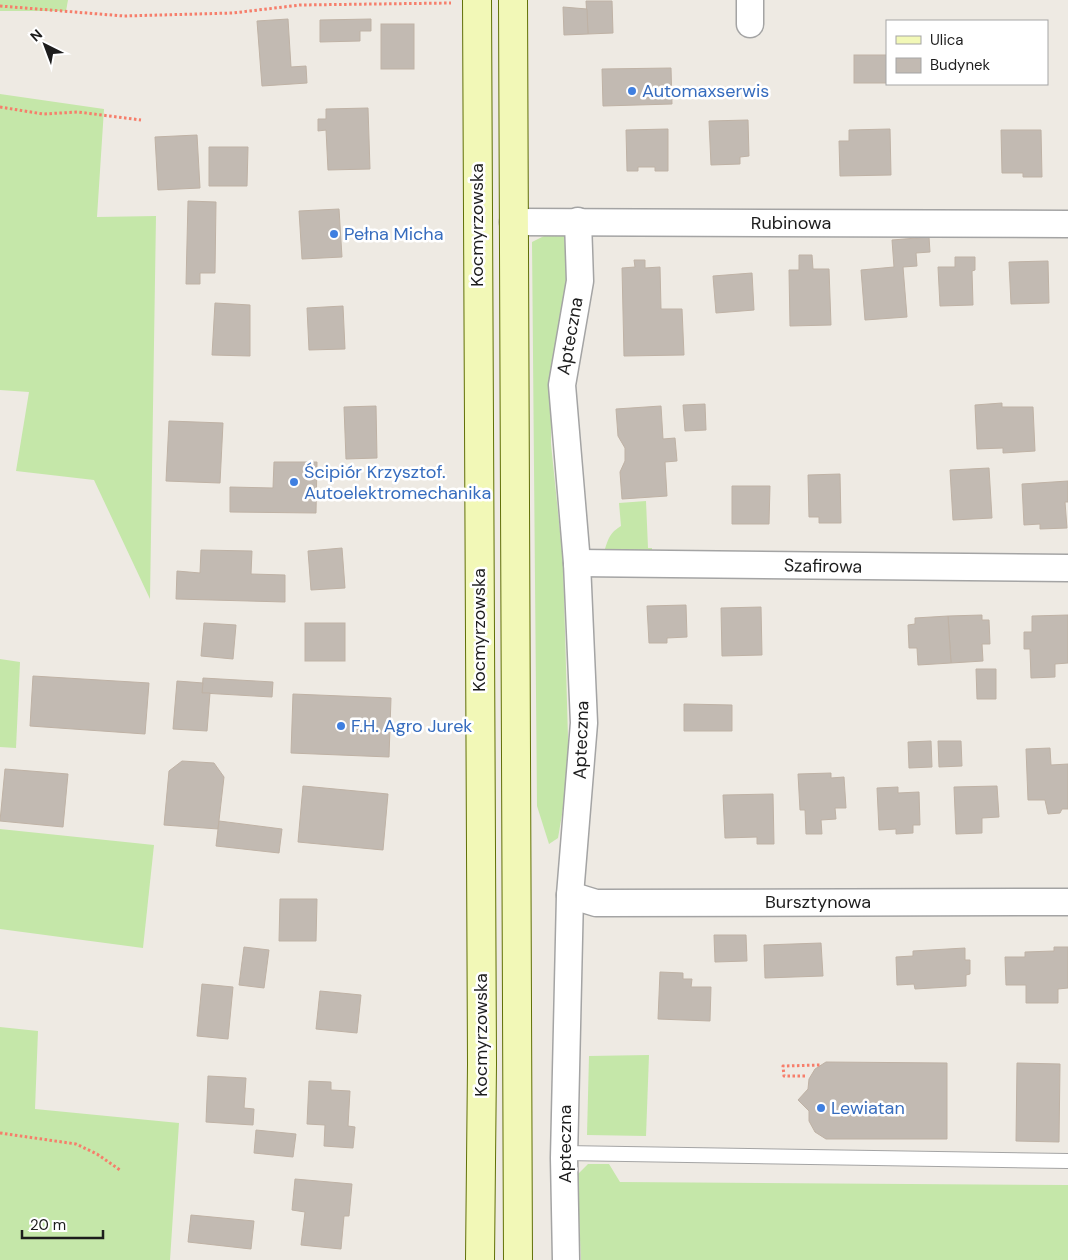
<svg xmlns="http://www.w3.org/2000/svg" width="1068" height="1260" font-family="'DM Sans',sans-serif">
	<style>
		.grass { fill: #c5e7a9 }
		.building { fill: #c2bab2; stroke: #bfb2a5 }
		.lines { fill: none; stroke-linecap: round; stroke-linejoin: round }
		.service-casing { stroke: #a4a4a4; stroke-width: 16 }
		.minor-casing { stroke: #a4a4a4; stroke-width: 29 }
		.secondary-casing { stroke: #617007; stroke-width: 30 }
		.path { stroke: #f67e6b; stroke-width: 3; stroke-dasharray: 2.5 2.5; stroke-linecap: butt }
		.service { stroke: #fff; stroke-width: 14 }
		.minor { stroke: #fff; stroke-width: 26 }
		.secondary { stroke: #f2f8b7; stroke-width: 28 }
		.shop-dot { fill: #3f7fe0; stroke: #fff; stroke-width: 2 }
		.labels { text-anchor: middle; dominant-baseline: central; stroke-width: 5; stroke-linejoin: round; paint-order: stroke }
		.shop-label { font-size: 18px; fill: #366cbe; stroke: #fff; text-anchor: start }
		.street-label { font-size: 18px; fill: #1d1d1d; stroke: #fff }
	</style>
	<rect width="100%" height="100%" fill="#eeeae3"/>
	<!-- grass -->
	<g class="grass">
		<path d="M0,0h68l-2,11h-66z"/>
		<path d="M0,94l104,15 -7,108 59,-1 -6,383 -56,-119 -78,-9 13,-79 -29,-2z"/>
		<path d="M552,232l12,2 4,47 -17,84v79l12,117 6,212 -11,65 -9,6 -12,-38 -5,-564z"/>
		<path d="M646,501l2,47h4v3l-43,2 -4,-4c4,-12 5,-16 16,-23l-2,-23z"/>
		<path d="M0,659l20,3 -4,86 -16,-1z"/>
		<path d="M0,829l154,16 -11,103 -143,-19z"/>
		<path d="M0,1027l38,4 -3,78 144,14 -9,137h-170z"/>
		<path d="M649,1055l-3,81 -59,-1 2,-79z"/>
		<path d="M588,1164h21l11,18 448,3v75h-487l-4,-85z"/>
	</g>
	<!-- building -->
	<g class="building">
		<path d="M586,1h26l1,32 -25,1z"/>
		<path d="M563,7l24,2 1,25 -24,1z"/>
		<path d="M288,19l3,48 15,-1 1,17 -45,3 -5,-65z"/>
		<path d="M371,19v12h-11v10l-40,1v-22z"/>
		<rect x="381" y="24" width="33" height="45"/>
		<rect x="854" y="55" width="33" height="28"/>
		<path d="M671,68l1,36 -69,2 -1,-37z"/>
		<path d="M368,108l2,61 -42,1 -2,-40 -8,1v-12h8v-10z"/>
		<path d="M748,120l1,36 -9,1v7l-29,1 -2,-44z"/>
		<path d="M668,129v42h-13v-4h-17v4h-11l-1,-41z"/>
		<path d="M890,129l1,46 -51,1 -1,-35h10v-11z"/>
		<path d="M1001,130h40l1,47h-19v-4h-21z"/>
		<path d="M197,135l3,53 -42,2 -3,-53z"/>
		<path d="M209,147h39l-1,39h-38z"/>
		<path d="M188,201l28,1 -1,71h-15v11h-14z"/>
		<path d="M339,209l3,48 -40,2 -3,-48z"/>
		<path d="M929,237l1,15 -14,1 1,13 -14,1 4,50 -42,3 -4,-50 33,-3 -2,-27z"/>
		<path d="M799,255h13l1,14h16l2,56 -41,1 -1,-56h10z"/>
		<path d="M955,257h20v13l-3,1 1,34 -33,1 -2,-39h17z"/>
		<path d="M634,260h11v8l15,-1 1,42h21l2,46 -60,1 -2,-88 13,-1z"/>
		<path d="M1048,261l1,42 -38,1 -2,-42z"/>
		<path d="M752,273l2,37 -38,3 -3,-37z"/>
		<path d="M215,303l35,2v51l-38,-1z"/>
		<path d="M343,306l2,43 -36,1 -2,-42z"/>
		<path d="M1002,403v4h31l2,44 -32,2v-5l-26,1 -2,-44z"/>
		<path d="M705,404l1,26 -21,1 -2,-26z"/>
		<path d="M376,406l1,52 -31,1 -2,-52z"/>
		<path d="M661,406l2,33 12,-1 2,23 -12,1 2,34 -45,3 -2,-27 5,-11v-13l-7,-12 -2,-27z"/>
		<path d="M169,421l54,2 -3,60 -54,-2z"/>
		<path d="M274,462h43l-1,51 -86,-1v-25l43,1z"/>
		<path d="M989,468l3,50 -39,2 -3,-50z"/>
		<path d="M840,474l1,49h-22v-6h-10l-1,-42z"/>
		<path d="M1068,481v21h-3l2,26 -27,1v-5l-16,1 -2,-41z"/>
		<path d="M732,486h38l-1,38h-37z"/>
		<path d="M342,548l3,40 -34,2 -3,-39z"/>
		<path d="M201,550l51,1 -1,23 34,1v27l-109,-3 1,-28 23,2z"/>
		<path d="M686,605l1,32 -20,1v5h-18l-2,-37z"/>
		<path d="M761,607l1,48 -40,1 -1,-48z"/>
		<path d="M982,615v5h7l1,24h-8l1,17 -32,2 -3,-47z"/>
		<path d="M1068,615v48l-13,1v13l-24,1 -1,-29h-6v-17h8v-16z"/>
		<path d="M948,616l3,47 -33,2 -1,-17h-8l-1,-23 7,-1v-6z"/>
		<path d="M204,623l32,2 -3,34 -32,-3z"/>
		<rect x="305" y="623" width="40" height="38"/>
		<path d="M976,669h20v30h-19z"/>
		<path d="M33,676l116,7 -4,51 -115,-8z"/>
		<path d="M203,678l70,4 -1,15 -70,-4z"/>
		<path d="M177,681l26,2 -1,10h8l-3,38 -34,-2z"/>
		<path d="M293,694l98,4 -2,59 -98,-4z"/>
		<path d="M684,704l48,1v26h-48z"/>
		<path d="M931,741l1,26 -23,1 -1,-26z"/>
		<path d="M938,741h23l1,25 -23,1z"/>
		<path d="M1050,748l1,17 17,-1v45h-6l-2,4 -12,1 -3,-14h-17l-2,-51z"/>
		<path d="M182,761l32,2 10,14 -6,52 -54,-4 5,-54z"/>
		<path d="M5,769l63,5 -5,53 -63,-6z"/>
		<path d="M831,773v5l13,-1 2,31h-11l1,11 -15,1 1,14h-16l-1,-24h-5l-2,-36z"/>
		<path d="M303,786l85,8 -5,56 -85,-8z"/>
		<path d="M997,786l2,31 -17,1v15l-26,1 -2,-47z"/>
		<path d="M898,787v6l21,-1 1,33h-7v8l-17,1v-5l-17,1 -2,-42z"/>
		<path d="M773,794l1,50h-17v-7l-32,1 -2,-43z"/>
		<path d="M219,821l63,8 -3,24 -63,-7z"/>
		<path d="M280,899h37l-1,42h-37z"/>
		<path d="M714,935h32l1,26 -32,1z"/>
		<path d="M821,943l2,33 -58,2 -1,-33z"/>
		<path d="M244,947l25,3 -5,38 -25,-3z"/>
		<path d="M1054,947h14v41l-10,1v14h-32v-18h-20l-1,-28h20v-5l29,-1z"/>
		<path d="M965,948v12h5v14l-4,1v11l-51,3 -1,-5 -17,1 -1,-28 17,-1v-5z"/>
		<path d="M660,972l23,1v6h9l-1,8h20l-1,34 -52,-2z"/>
		<path d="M202,984l31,3 -5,52 -31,-3z"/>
		<path d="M320,991l41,4 -4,38 -41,-4z"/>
		<path d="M826,1062l121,1v76h-121l-11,-7 -6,-11v-10l-11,-11 10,-11 1,-10 6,-10z"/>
		<path d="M1017,1063l43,1 -1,78 -43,-1z"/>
		<path d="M208,1076l38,2 -2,30 10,1 -1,16 -47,-3z"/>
		<path d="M309,1081l22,1v8l19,1 -2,35 7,1 -2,21 -29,-2 1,-21 -18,-1z"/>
		<path d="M256,1130l40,4 -3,23 -39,-4z"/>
		<path d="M295,1179l57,5 -3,32h-5l-3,33 -40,-4 4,-33 -13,-2z"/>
		<path d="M191,1215l63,6 -3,28 -63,-7z"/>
	</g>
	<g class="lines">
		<!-- service casing -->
		<g class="service-casing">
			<path id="service" d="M564,1153l504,8"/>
		</g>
		<!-- minor casing -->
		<g class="minor-casing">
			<g id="minor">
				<path d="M750,0v24"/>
				<path d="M513,222l555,2"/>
				<path d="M577,563l491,5"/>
				<path d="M570,895l26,8 472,-1"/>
				<path d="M566,1260l-2,-102 6,-263 14,-172 -7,-160 -15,-178 18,-104 -2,-60"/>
			</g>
		</g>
		<!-- secondary casing -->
		<g class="secondary-casing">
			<g id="secondary">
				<path d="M477,0l5,1064 -2,196"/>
				<path d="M513,0l5,1260"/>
			</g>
		</g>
		<!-- path -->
		<g class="path">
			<path d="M0,6l124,10 109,-3 67,-8 151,-2"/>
			<path d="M0,107l43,7 35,-2 63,8"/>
			<path d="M805,1076h-21l-1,-10 38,-1"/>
			<path d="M0,1133l76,11 21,10 23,16"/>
		</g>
		<!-- service -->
		<use href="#service" class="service"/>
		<!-- minor -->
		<use href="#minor" class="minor"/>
		<!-- secondary -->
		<use href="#secondary" class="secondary"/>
	</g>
	<!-- markers -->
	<g class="shop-dot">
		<circle cx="632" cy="91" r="5"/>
		<circle cx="334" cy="234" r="5"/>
		<circle cx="294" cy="482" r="5"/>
		<circle cx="341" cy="726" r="5"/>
		<circle cx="821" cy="1108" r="5"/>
	</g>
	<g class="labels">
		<!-- shop labels -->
		<g class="shop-label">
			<text x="642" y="91">Automaxserwis</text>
			<text x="344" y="234">Pełna Micha</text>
			<text x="304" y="472">Ścipiór Krzysztof.<tspan x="304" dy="21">Autoelektromechanika</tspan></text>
			<text x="351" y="726">F.H. Agro Jurek</text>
			<text x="831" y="1108">Lewiatan</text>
		</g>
		<!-- street labels -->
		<g class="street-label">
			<text x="791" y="223">Rubinowa</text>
			<text transform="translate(477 225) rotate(-90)">Kocmyrzowska</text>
			<text transform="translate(570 336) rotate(-80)">Apteczna</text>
			<text transform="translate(823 566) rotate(1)">Szafirowa</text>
			<text transform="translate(479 630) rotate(-90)">Kocmyrzowska</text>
			<text transform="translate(581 740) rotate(-88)">Apteczna</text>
			<text x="818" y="902">Bursztynowa</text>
			<text transform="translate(481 1035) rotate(-90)">Kocmyrzowska</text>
			<text transform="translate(565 1144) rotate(-90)">Apteczna</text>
		</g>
	</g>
	<!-- legend -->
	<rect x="886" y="20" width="162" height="65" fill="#ffffff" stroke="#a5a5a5"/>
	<rect x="896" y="36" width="25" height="8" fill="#f2f8b7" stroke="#a5a5a5"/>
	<text x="930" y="45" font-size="15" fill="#1d1d1d">Ulica</text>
	<rect x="896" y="58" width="25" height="15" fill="#c2bab2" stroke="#a5a5a5"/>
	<text x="930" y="70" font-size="15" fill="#1d1d1d">Budynek</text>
	<!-- north arrow -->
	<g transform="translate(45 45) rotate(318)" stroke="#ffffff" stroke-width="4" paint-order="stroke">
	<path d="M0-4L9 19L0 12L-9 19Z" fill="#1d1d1d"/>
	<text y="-8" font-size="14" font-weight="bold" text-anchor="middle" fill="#1d1d1d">N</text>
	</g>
	<!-- scale -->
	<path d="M22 1230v8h81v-8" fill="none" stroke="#1d1d1d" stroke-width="2.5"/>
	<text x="30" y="1230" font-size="15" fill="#1d1d1d" stroke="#ffffff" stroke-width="4" paint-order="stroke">20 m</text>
</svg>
